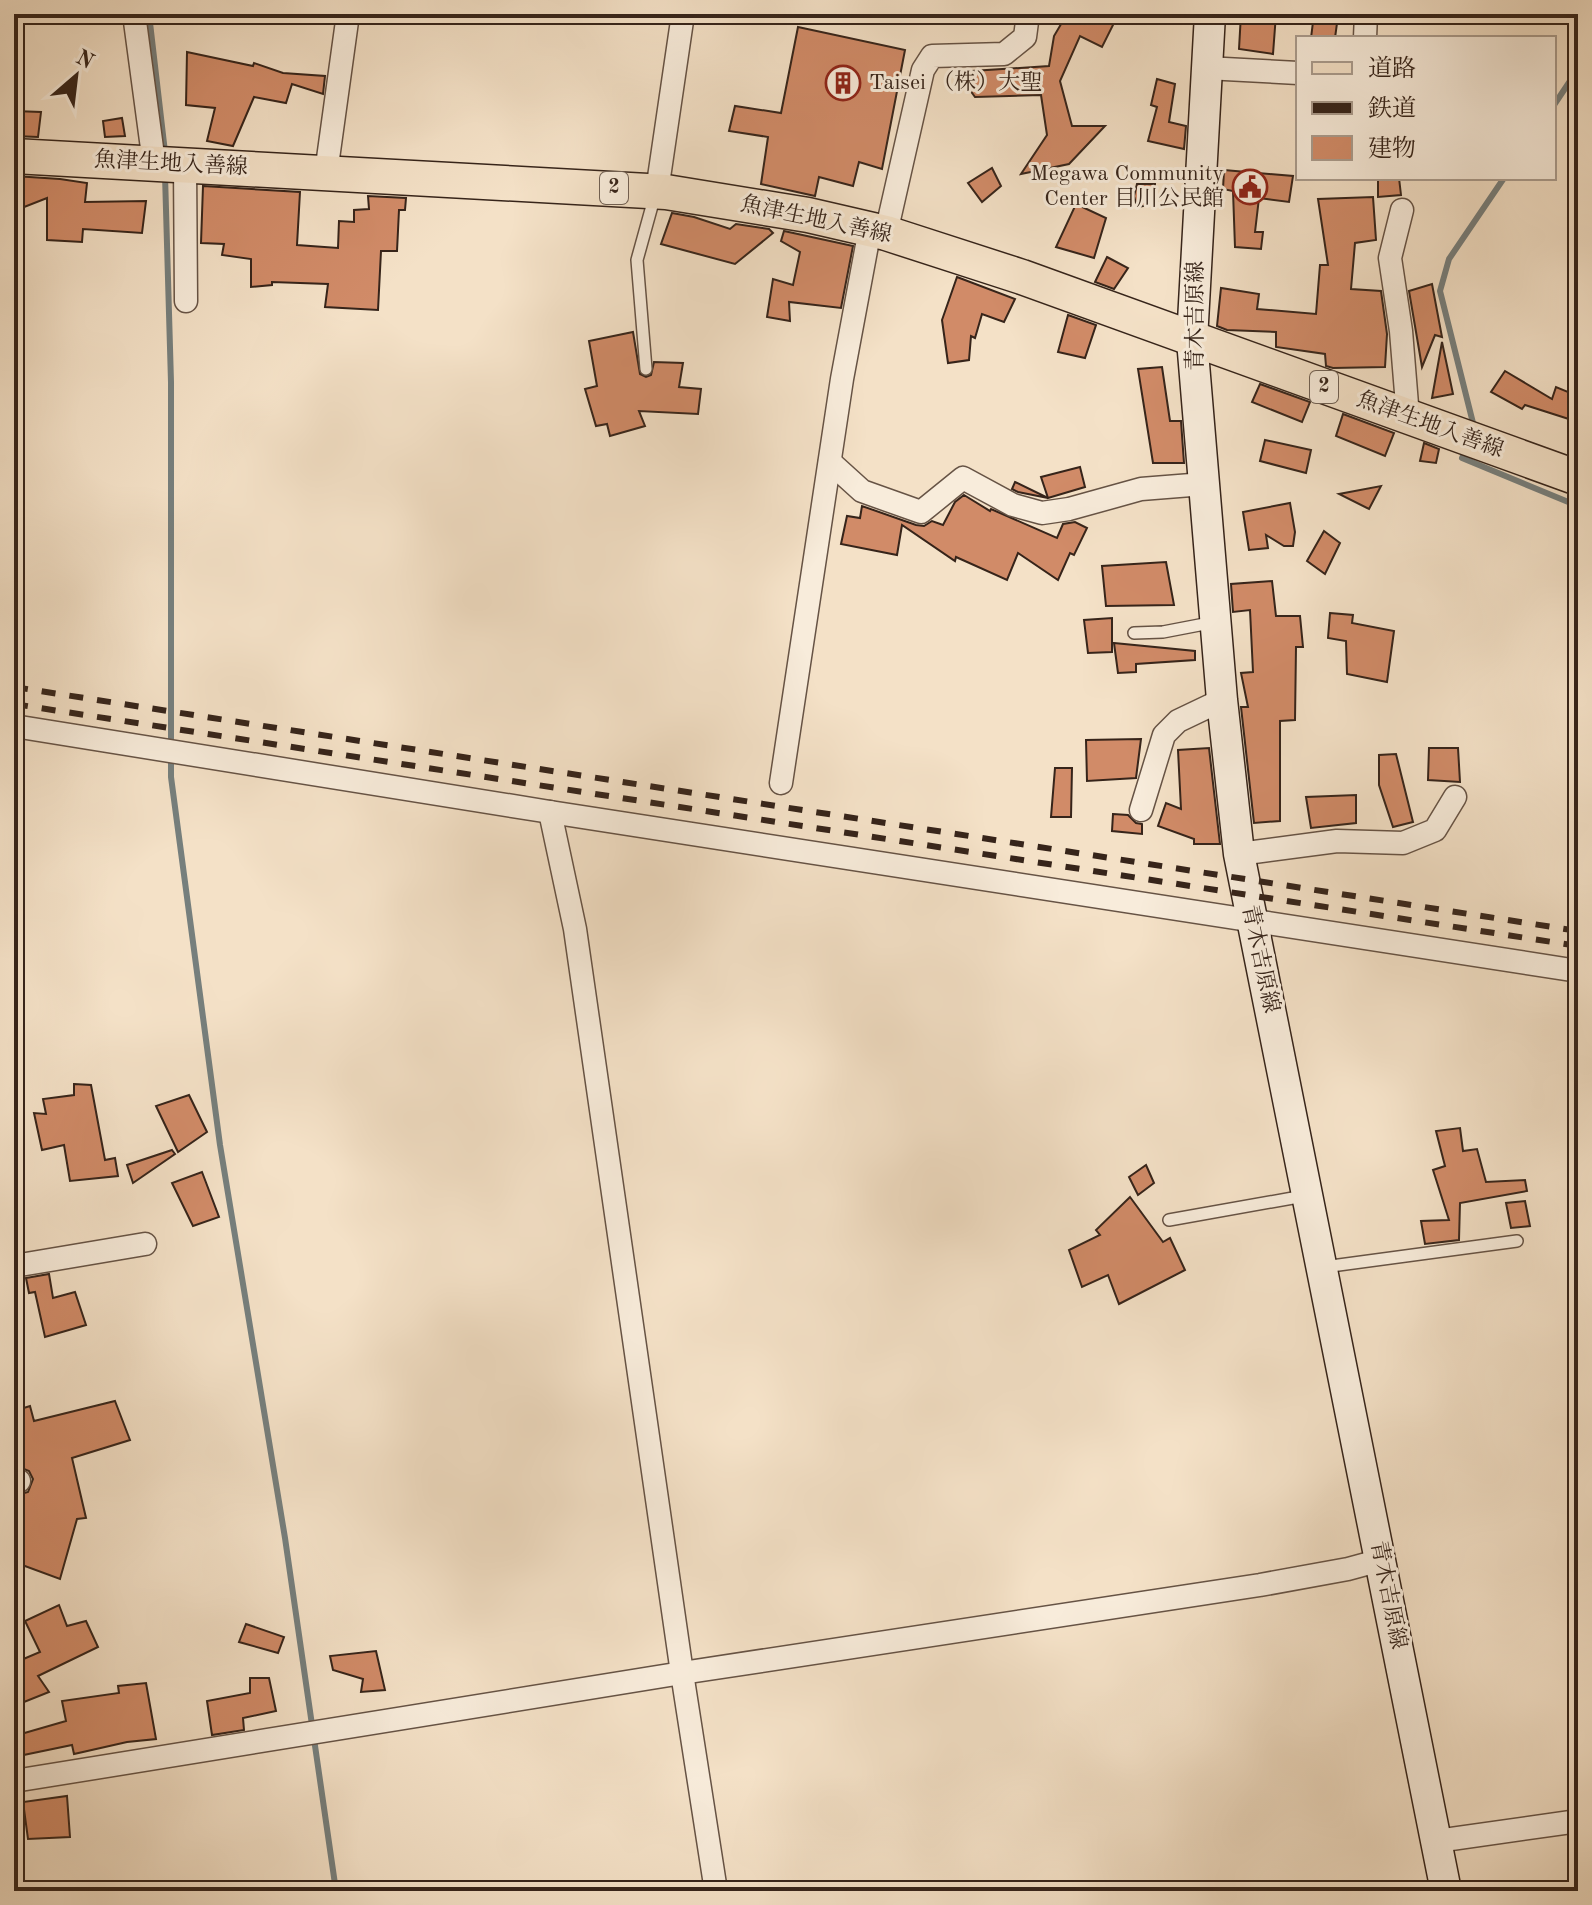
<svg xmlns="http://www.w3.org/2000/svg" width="1592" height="1905" font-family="'Old Standard TT','Noto Serif JP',serif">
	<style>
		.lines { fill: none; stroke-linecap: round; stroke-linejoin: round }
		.stream { stroke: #767f7d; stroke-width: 6 }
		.building { fill: #d18b68; stroke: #36241a; stroke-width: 2 }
		.service-casing { stroke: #665345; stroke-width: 14 }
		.minor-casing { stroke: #665345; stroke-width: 25 }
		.secondary-casing { stroke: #36241a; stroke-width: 33 }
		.primary-casing { stroke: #36241a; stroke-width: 37 }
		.service { stroke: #f8ecdb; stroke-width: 11 }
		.minor { stroke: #f8ecdb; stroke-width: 22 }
		.secondary { stroke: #f8ecdb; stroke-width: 30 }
		.primary { stroke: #f4e1c7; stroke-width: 34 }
		.rail { stroke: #36241a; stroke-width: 6; stroke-dasharray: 14 14; stroke-linecap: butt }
		.labels { text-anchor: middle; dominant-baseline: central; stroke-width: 6; stroke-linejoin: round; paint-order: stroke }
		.shield { fill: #f8ecdb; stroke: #706054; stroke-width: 2 }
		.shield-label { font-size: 20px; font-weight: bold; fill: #36241a }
		.poi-label { font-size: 22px; fill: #36241a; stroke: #f8ecdb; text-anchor: start }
		.street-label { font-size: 22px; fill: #36241a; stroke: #f8ecdb }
	</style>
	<rect width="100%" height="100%" fill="#f4e1c7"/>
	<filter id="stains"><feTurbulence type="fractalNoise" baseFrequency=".0025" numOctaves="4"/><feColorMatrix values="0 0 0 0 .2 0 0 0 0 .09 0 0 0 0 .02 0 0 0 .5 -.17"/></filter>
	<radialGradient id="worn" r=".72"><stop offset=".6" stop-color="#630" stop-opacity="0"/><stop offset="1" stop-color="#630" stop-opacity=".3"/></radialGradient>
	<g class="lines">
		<!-- stream -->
		<g class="stream">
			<path d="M149,14l16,138"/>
			<path d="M1554,105l24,-36"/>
			<path d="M165,175l6,207v395l49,368 65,393 51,353"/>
			<path d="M1474,427l-34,-136 9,-32 55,-81"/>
			<path d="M1466,449l-4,9 116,48"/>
		</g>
	</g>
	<!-- building -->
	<g class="building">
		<path d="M1067,14h34l14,7 -13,26 -22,-11 -20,45 12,45h33l-36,38 -48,10 26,-39 -6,-40 -66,2 -18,-25 92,-6 5,-30z"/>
		<path d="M1241,14h35l-3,40 -34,-5z"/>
		<path d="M1314,14l24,2 -3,22h-24z"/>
		<path d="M798,27l107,23 -23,119 -23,-7 -6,24 -34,-9 -4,19 -54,-12 7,-47 -39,-6 6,-25 46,7z"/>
		<path d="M187,52l66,14 1,-3 29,10 42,3 -2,18 -31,-10 -6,19 -32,-6 -21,49 -26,-5 8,-33 -29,-3z"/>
		<path d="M1157,79l18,5 -6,38 17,4 -2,23 -36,-8 9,-34 -6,-2z"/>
		<path d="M14,111l27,1 -3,25 -24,-1z"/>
		<path d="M122,118l3,18 -20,1 -2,-16z"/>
		<path d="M992,168l9,18 -19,16 -14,-19z"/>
		<path d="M1224,170l69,6 -4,26 -30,-4 -4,34h8l-2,17 -26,-2 -2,-56 -10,-2z"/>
		<path d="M14,176l46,3 27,4 -2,19 61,-1 -4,32 -59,-4 -1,13 -35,-2v-42l-33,13z"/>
		<path d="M1378,178h21l2,17 -23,2z"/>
		<path d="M1137,184h18v20l-18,3 -3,-11z"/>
		<path d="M203,186l97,6 -3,53 41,3 1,-27 15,1v-12l15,-1 -1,-13 38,2 -1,12h-6l-2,41h-16l-3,59 -53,-3 3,-23 -56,-2v3l-21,2v-28l-29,-4 2,-11 -23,-1z"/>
		<path d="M1373,197l3,43 -21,3 -4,46 30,2 6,43 -2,33 -52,1 -7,-2 -1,-12 -49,-7v-15l-49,-2 -10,-4 4,-38 38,6 -2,15 59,5 4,-49h8l-10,-66z"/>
		<path d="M1076,204l30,14 -12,40 -38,-11z"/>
		<path d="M672,213l22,4 36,12 6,-5 33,5 4,4 -38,31 -74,-20z"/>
		<path d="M784,231l69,15 -12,62 -52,-6 1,19 -23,-4 6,-38 20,6 7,-33 -19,-11z"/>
		<path d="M1107,257l21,11 -14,21 -19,-7z"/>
		<path d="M957,277l58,22 -11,23 -22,-8 -7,24 -4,-2 -2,24 -21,3 -6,-43z"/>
		<path d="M1432,284l10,53 -7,-2 -13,32 -13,-76z"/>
		<path d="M1068,315l28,10 -11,33 -27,-6z"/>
		<path d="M633,332l7,42 6,3 5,-2 3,-13 29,1 -4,24 22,2 -3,25 -59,-3 6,15 -35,10 -3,-12 -11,2 -11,-37 12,-3 -8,-45z"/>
		<path d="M1442,342l11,52 -21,4z"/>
		<path d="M1162,367l8,54h11l3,42h-31l-15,-94z"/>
		<path d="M1505,371l47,28 4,-12 22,9 -3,17 3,2 -3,6 -50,-16 -3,4 -31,-17z"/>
		<path d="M1260,384l50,18 -8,20 -50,-20z"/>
		<path d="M1343,414l51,19 -9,23 -49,-20z"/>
		<path d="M1265,440l46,10 -5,23 -46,-12z"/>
		<path d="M1424,443l15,6 -3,14 -16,-2z"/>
		<path d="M1080,467l5,20 -37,11 -7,-21z"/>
		<path d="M1015,482l33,16 -30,-6 -6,-3z"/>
		<path d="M1381,486l-12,23 -30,-15z"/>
		<path d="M964,495l26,16 1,-2 66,29 6,-14 12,-2 12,6 -13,27 -4,-2 -12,27 -40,-27 -11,27 -51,-23 -1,4 -53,-36 -5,30 -56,-11 6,-28 13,2 2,-12 54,19 8,1 8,-5 11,4 12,-23z"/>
		<path d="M1290,503l5,29 -2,14h-9l-18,-11 2,13 -19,2 -6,-38z"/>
		<path d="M1324,531l16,12 -15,31 -18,-13z"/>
		<path d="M1166,562l8,43 -68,1 -4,-40z"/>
		<path d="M1272,581l4,35h24l3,31h-7l-1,73 -15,1v100l-26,2 -13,-116h7l-7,-34 12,-1 -3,-62 -17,2 -2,-28z"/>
		<path d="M1330,613l23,2 -1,8 42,8 -7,51 -40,-8 -1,-33 -18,-3z"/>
		<path d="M1112,618v34l-24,1 -4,-33z"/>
		<path d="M1114,643l81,8v9l-59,4v8l-18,1z"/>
		<path d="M1141,739l-5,39 -49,3 -1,-41z"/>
		<path d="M1209,748l11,96h-26v-5l-36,-13 8,-23 15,6 -3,-59z"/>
		<path d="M1429,748h29l2,34 -32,-2z"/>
		<path d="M1396,754l17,68 -20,5 -14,-42v-30z"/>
		<path d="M1055,768h17l-1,49h-20z"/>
		<path d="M1356,795v28l-45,5 -5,-31z"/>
		<path d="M1113,814l15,1 8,8 6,1v10l-30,-3z"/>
		<path d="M74,1084l17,1 14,75 10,-2 3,18 -48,5 -6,-36 -22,5 -8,-37 12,1 -3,-15 31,-4z"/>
		<path d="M189,1095l18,37 -29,20 -22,-46z"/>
		<path d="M1460,1128l3,23 14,-2 9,33 39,-2 2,11 -67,12 -1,37 -34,4 -4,-23 28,-1 -16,-50 12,-4 -9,-35z"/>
		<path d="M172,1150l3,4 -42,29 -6,-18z"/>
		<path d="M1146,1165l8,18 -16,12 -9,-18z"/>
		<path d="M202,1172l17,45 -26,9 -21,-43z"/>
		<path d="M1130,1197l33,45 7,-4 15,32 -66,34 -11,-29 -26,12 -13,-37 31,-15 -4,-5z"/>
		<path d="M1525,1201l5,25 -19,2 -5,-25z"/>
		<path d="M49,1274l4,24 22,-6 11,33 -41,12 -10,-45 -6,1 -3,-15z"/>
		<path d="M115,1401l15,39 -58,18 14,60 -9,1 -17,60 -46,-17v-66l14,-4 5,-13 -4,-8 -10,-4 -5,-18v-38l16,-5 4,15z"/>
		<path d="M59,1605l8,21 19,-5 12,26 -60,29 11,16 -35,14v-43l26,-11 -15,-31z"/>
		<path d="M246,1624l38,13 -6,16 -39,-11z"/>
		<path d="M376,1651l9,39 -24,2 2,-13 -30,-9 -3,-14z"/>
		<path d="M250,1678h19l7,33 -33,7 1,12 -32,5 -5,-34 43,-8z"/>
		<path d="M146,1683l10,56 -29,3 -53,12 -2,-9 -58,12v-21l52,-15 -4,-20 57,-8 -1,-7z"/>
		<path d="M67,1796l3,41 -42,2 -5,-37z"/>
	</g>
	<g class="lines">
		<!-- service casing -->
		<g class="service-casing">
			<g id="service">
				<path d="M646,369l-9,-109 18,-65"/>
				<path d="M1134,633l29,-1 52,-10"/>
				<path d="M1169,1220l135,-24"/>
				<path d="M1324,1267l193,-26"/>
			</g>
		</g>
		<!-- minor casing -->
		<g class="minor-casing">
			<g id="minor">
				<path d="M134,14l20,149"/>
				<path d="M1365,38l1,-24"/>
				<path d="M1206,68l92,5"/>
				<path d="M185,165l1,136"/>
				<path d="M326,173l22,-159"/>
				<path d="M657,191l26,-177"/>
				<path d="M1402,210l-12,48 11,73 7,86"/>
				<path d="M886,233l37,-163 9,-14 72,-2 21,-17 3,-23"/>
				<path d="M830,462l32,29 59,21 42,-34 50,27 29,8 27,-4 72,-20 63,-5"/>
				<path d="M14,726l536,86 1028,159"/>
				<path d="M781,783l61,-404 28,-150"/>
				<path d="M1141,810l23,-75 14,-14 44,-21"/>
				<path d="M550,812l25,117 107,744 34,218"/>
				<path d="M1239,854l98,-13 66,2 32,-13 20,-33"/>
				<path d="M14,1266l131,-22"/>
				<path d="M14,1482l5,-1"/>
				<path d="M14,1781l668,-108 578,-88 88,-16 33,-9"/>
				<path d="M1437,1841l141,-20"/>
			</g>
		</g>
		<!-- secondary casing -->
		<g class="secondary-casing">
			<path id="secondary" d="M1210,14l-18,326 30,360 17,154 207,1037"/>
		</g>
		<!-- primary casing -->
		<g class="primary-casing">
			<path id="primary" d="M14,156l652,36 142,23 78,18 136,44 556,201"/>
		</g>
		<!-- service -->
		<use href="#service" class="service"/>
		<!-- minor -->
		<use href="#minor" class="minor"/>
		<!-- secondary -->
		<use href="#secondary" class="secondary"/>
		<!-- primary -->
		<use href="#primary" class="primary"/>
		<!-- rail -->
		<g class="rail">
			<path d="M14,687l1564,244"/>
			<path d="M14,704l1564,242"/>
		</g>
	</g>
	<!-- icons -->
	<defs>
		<g id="building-ring" transform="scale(1.8)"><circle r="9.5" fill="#f8ecdb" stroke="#8f2418" stroke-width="1.5"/><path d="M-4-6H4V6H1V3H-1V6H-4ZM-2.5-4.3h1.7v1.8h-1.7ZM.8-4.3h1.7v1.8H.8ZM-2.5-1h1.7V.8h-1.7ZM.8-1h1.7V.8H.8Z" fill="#8f2418"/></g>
		<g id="civic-ring" transform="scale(1.8)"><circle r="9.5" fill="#f8ecdb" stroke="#8f2418" stroke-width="1.5"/><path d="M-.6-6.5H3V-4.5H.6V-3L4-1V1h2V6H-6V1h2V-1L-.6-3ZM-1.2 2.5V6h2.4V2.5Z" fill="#8f2418"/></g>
	</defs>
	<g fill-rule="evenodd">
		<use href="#building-ring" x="843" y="83"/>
		<use href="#civic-ring" x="1250" y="187"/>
	</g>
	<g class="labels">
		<!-- shield labels -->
		<g class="shield">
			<rect x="600" y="172" width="28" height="32" rx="6"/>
			<rect x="1310" y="371" width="28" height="32" rx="6"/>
		</g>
		<g class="shield-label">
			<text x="614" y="188">2</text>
			<text x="1324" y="387">2</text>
		</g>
		<!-- poi labels -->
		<g class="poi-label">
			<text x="869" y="83">Taisei （株）大聖</text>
			<text x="1224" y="174" text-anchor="end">Megawa Community<tspan x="1224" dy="25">Center 目川公民館</tspan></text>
		</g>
		<!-- street labels -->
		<g class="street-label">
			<text transform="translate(171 164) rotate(3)">魚津生地入善線</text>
			<text transform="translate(816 220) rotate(12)">魚津生地入善線</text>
			<text transform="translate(1196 316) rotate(-90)">青木吉原線</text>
			<text transform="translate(1430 425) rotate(20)">魚津生地入善線</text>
			<text transform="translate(1260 959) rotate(78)">青木吉原線</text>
			<text transform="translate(1388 1595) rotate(79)">青木吉原線</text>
		</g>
	</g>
	<!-- margin -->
	<rect width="1592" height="1905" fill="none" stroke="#f4e1c7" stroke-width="48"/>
	<rect x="16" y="16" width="1560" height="1873" fill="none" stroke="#36241a" stroke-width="4"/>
	<rect x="24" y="24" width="1544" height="1857" fill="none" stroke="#36241a" stroke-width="2"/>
	<!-- legend -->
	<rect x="1296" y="36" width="260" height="144" fill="#f8ecdb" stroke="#aa9c8e" stroke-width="2"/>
	<rect x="1312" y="62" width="40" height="12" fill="#f4e1c7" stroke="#aa9c8e" stroke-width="2"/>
	<text x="1368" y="76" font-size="24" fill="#36241a">道路</text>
	<rect x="1312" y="102" width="40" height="12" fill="#36241a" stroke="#aa9c8e" stroke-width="2"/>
	<text x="1368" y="116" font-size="24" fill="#36241a">鉄道</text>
	<rect x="1312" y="136" width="40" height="24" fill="#d18b68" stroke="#aa9c8e" stroke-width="2"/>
	<text x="1368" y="156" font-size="24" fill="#36241a">建物</text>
	<!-- north arrow -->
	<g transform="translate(76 76) rotate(28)" stroke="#f8ecdb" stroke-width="6" paint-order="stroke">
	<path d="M0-6L14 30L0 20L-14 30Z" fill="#36241a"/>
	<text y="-12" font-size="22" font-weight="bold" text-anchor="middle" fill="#36241a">N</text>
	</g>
	<rect width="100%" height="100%" filter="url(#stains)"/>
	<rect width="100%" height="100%" fill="url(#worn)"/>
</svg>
